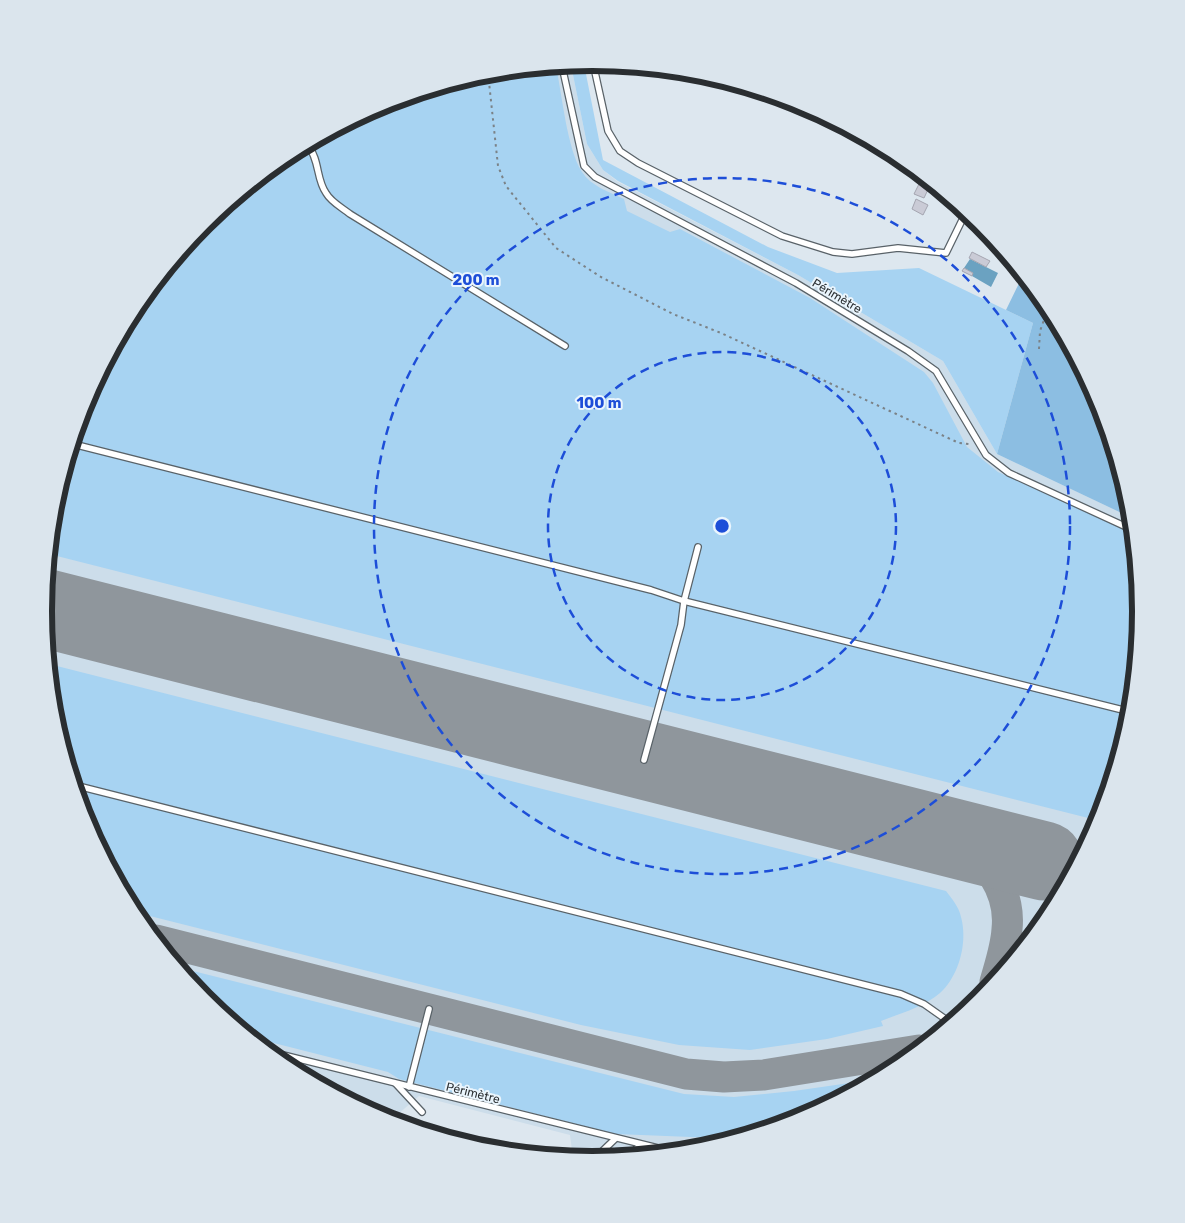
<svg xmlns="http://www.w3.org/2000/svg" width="1185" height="1223" font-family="Rubik,sans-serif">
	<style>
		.built { fill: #ccddea }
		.green { fill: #a7d3f2 }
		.forest { fill: #8cbee2 }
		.water { fill: #6ba2c1 }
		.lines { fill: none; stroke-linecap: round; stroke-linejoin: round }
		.taxiway { stroke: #8f969c; stroke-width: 31 }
		.runway { stroke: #8f969c; stroke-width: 79 }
		.building { fill: #cacbd6; stroke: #a4a5b0 }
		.lane-casing { stroke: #596268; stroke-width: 8 }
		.path { stroke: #7b8287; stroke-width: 2; stroke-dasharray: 2.5 4; stroke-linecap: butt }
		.lane { stroke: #fff; stroke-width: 5.5 }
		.ring { fill: none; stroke: #1d4ed8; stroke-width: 2.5; stroke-dasharray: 9 6 }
		.labels { text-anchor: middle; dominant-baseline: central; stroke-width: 4; stroke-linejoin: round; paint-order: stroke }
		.street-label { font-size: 12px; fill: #2a2e31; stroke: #eaf5fd }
		.rim { fill: none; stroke: #2a2e31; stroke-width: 6 }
		.centre { fill: #1d4ed8; stroke: #eaf5fd; stroke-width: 2.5 }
		.ring-label { font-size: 15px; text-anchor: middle; font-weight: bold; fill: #1d4ed8; stroke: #eaf5fd; stroke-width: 4; stroke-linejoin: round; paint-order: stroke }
	</style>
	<rect width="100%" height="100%" fill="#dde7ef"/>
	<!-- built -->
	<path class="built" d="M571,65l16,79 16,26 15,12 180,93 145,86 54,93 135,64 9,94 -10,107 -32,103 -50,95 -69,83 -83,68 -95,51 -103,31 -107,10 -19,-2 -3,-23 -151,-39 -29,25 -8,-3 -95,-50 -83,-69 -68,-83 -51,-95 -31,-103 -10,-106 10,-108 32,-103 50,-95 69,-83 83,-68 95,-51 103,-31z"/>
	<!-- green -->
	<g class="green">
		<path d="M584,64l19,96 165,87 69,26 82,-5 114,55 -36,131 -54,-93 -145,-86 -180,-94 -15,-11 -16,-26 -16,-79z"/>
		<path d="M556,66c6,28 11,83 26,106 9,14 27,20 42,27l3,12 43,21 10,-3 130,69 114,74 9,11 34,64 31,25 136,62 7,78 -10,107 -31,102 -1051,-267 5,-50 32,-103 50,-95 69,-83 73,-60 23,-5 17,-19 65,-35 103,-31z"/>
		<path d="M49,664l897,227c6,8 13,16 15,26 7,25 -2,59 -21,76 -16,14 -39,20 -59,28l2,5 -56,13 -77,11 -71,-5 -98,-20 -447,-113 -49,-91 -31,-103z"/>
		<path d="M1038,914l11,2 -16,20z"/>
		<path d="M177,967l507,127 50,3 60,-6 83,-12 -75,40 -57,17 -29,2 -100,-4 -217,-55 -11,-7 -138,-35 -46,-38z"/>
	</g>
	<!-- forest -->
	<path class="forest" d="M1023,275l26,32 51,95 31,103 1,13 -135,-64 36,-131 -27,-13z"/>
	<!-- water -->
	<path class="water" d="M970,259l28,14 -7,14 -19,-11 1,-3 -9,-5z"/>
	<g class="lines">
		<!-- taxiway -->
		<g class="taxiway">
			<path d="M913,828c13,4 28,7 40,12 34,15 58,52 54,89 -1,18 -7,35 -12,53"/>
			<path d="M156,940l530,134 38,3 40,-2 155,-25"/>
		</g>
		<!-- runway -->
		<path class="runway" d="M44,608l1000,253"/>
	</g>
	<!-- building -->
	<g class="building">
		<path d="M923,176l8,7 -7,15 -10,-4z"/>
		<path d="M916,199l12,6 -5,10 -11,-6z"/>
		<path d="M972,252l18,9 -4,6 -17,-9z"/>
		<path d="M1011,261l9,11 -2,4 -11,-7z"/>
		<path d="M964,268l9,5 -1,3 -10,-5z"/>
	</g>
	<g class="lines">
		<!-- lane casing -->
		<g class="lane-casing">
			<g id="lane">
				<path d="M593,63l15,68 12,20 18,12 144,73 51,16 19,2 46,-6 48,5 20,-41"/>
				<path d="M562,66l22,100 11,11 201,106 112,68 28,20 50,84 23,18 124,57"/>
				<path d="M308,145c12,16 8,34 18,48 5,9 15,14 24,21l215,132"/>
				<path d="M73,444l578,146 33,11 447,111"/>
				<path d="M644,760l37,-135 3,-24 14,-54"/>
				<path d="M74,785l827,209 23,10 27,19"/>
				<path d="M267,1051l407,101"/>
				<path d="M396,1084l26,28"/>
				<path d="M409,1087l20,-78"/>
				<path d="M628,1157l12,-12"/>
				<path d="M593,1160l22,-21"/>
			</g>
		</g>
		<!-- path -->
		<g class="path">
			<path d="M488,73l10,93 8,20 50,62 45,29 72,37 48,19 238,110 10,1"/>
			<path d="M1039,349l1,-18 9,-25"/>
		</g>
		<!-- lane -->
		<use href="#lane" class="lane"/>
	</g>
	<!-- distance rings -->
	<g class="ring">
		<circle cx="722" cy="526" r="174"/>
		<circle cx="722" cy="526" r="348"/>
	</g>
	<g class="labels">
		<!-- street labels -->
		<g class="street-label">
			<text transform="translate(837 296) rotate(31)">Périmètre</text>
			<text transform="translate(473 1093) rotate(14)">Périmètre</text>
		</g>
	</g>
	<!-- crop -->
	<path d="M0 0H1185V1223H0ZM52 611a540 540 0 1 1 1080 0a540 540 0 1 1-1080 0Z" fill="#dbe5ed" fill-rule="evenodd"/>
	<path class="rim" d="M52 611a540 540 0 1 1 1080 0a540 540 0 1 1-1080 0Z"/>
	<circle cx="722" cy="526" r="8" class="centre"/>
	<g class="ring-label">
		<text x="476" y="285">200 m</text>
		<text x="599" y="408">100 m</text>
	</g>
</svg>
